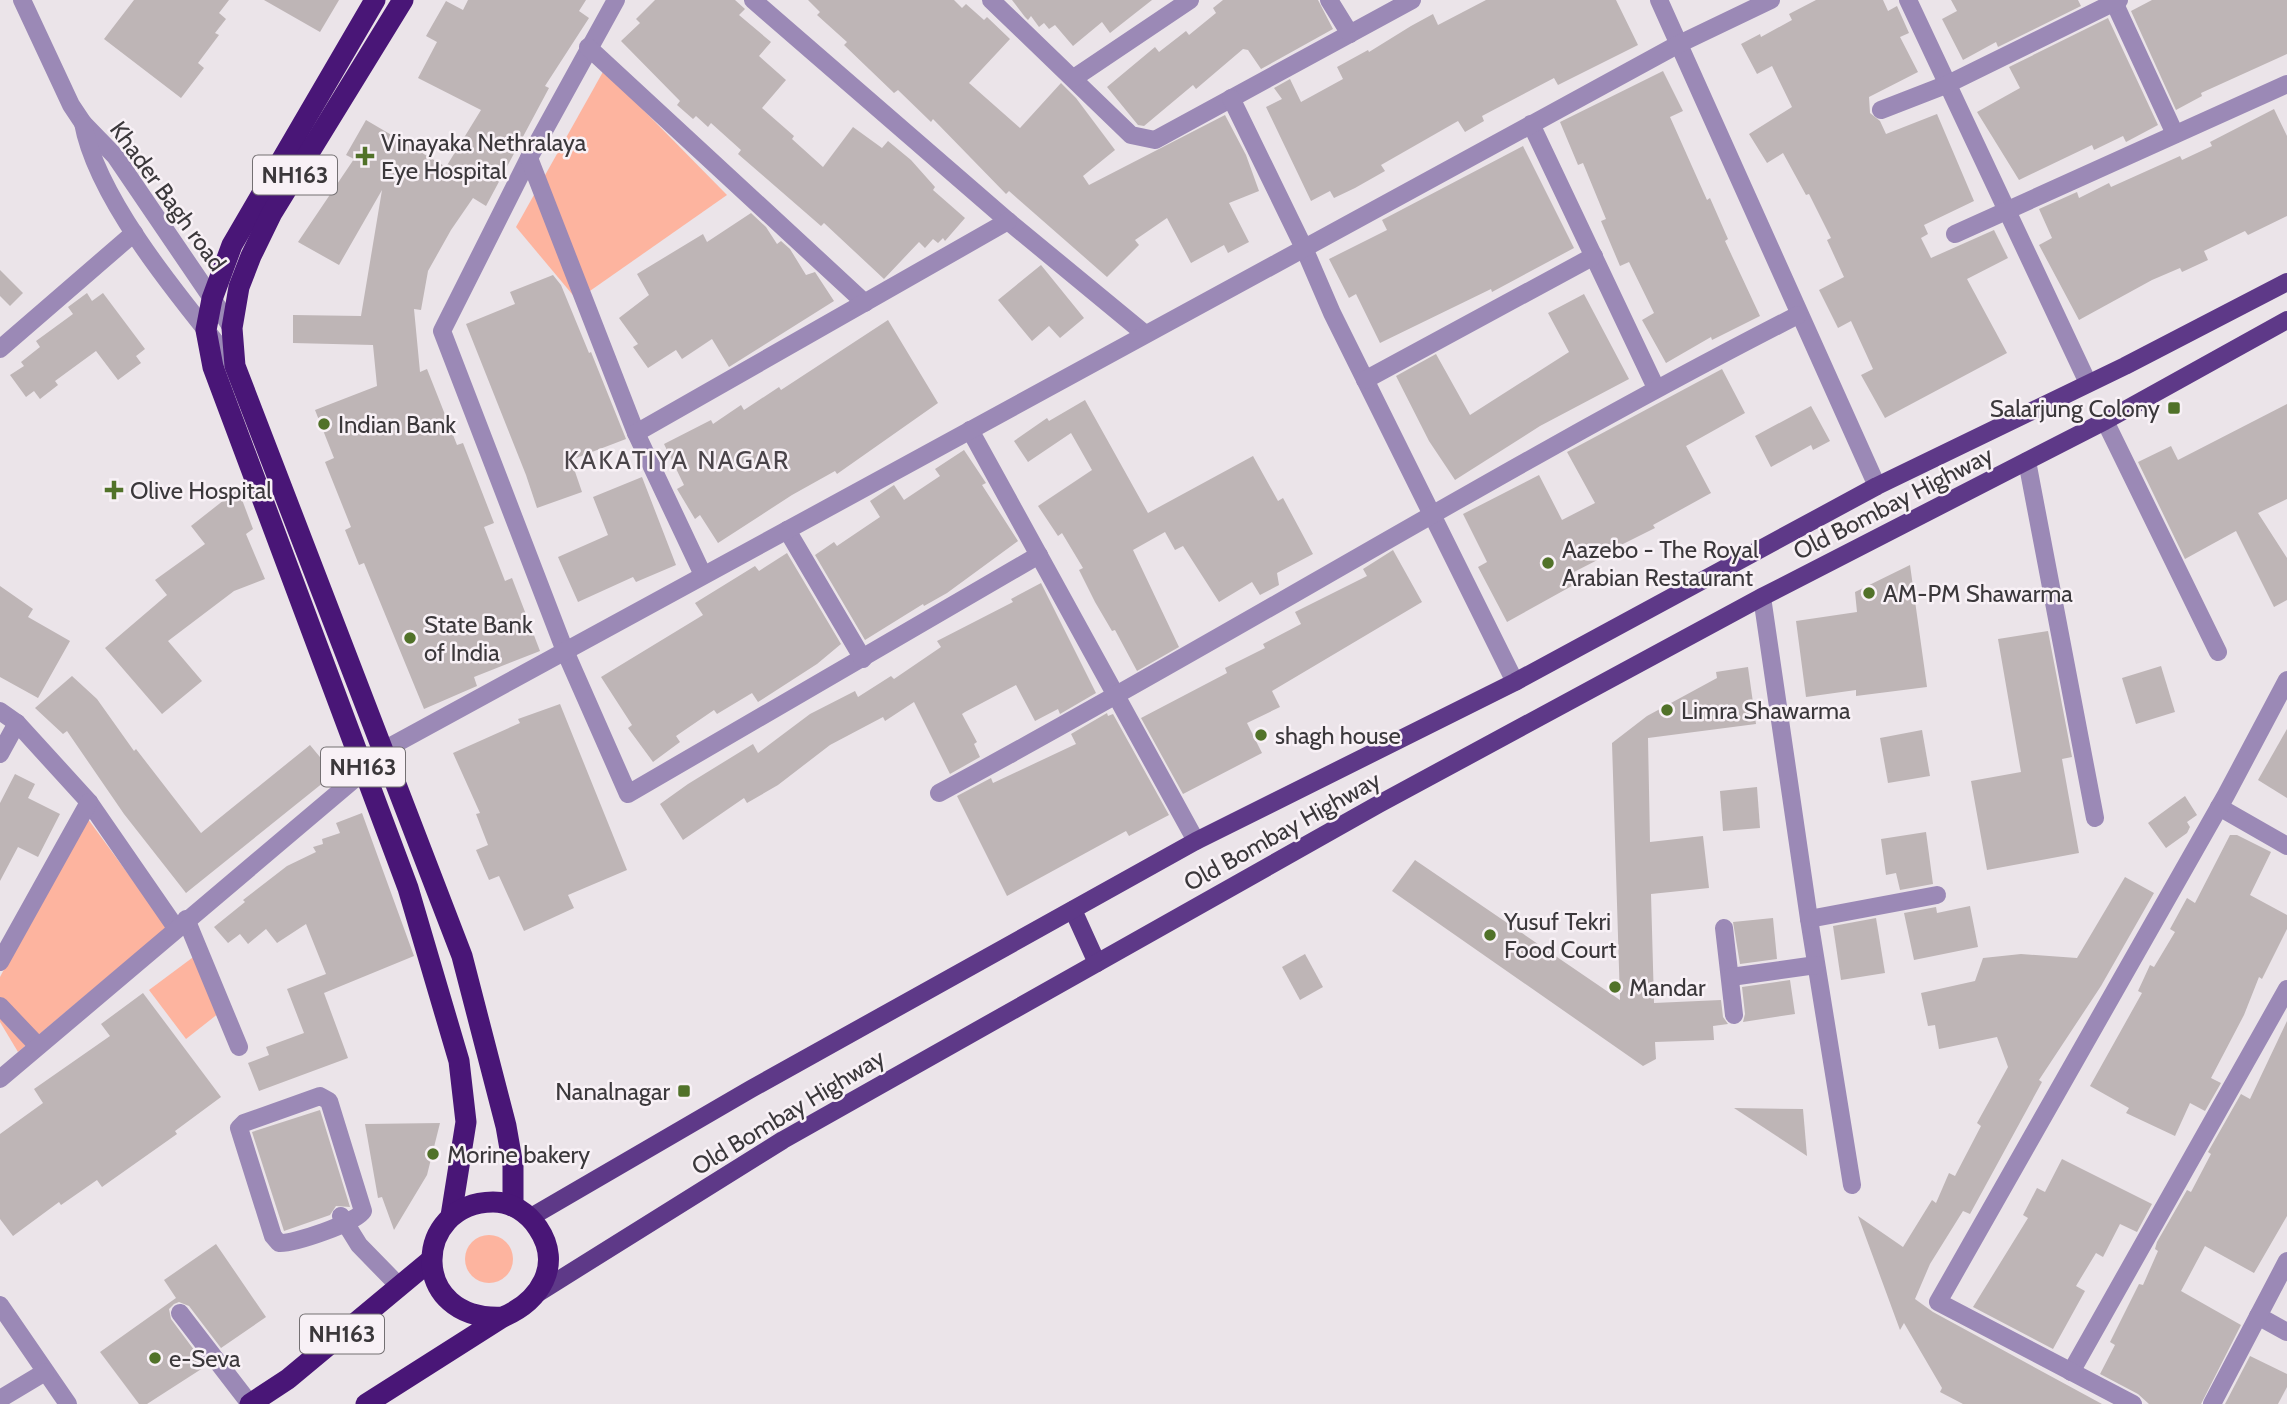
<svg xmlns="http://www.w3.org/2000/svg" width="2287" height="1404" font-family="Cabin,sans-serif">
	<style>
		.green { fill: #fdb49f }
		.building { fill: #beb5b6 }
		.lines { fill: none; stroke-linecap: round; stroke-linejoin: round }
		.minor { stroke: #9b89b6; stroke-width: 18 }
		.major { stroke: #5e3988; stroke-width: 18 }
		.highway { stroke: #491677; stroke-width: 21 }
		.poi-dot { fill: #517229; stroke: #f8f1f6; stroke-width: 2.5 }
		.labels { text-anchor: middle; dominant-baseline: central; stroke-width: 5; stroke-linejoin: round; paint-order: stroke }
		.shield { fill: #f8f1f6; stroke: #747073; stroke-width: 2 }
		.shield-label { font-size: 23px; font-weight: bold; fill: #3b383b }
		.poi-label { font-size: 24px; fill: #3b383b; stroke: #f8f1f6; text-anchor: start }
		.street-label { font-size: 24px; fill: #3b383b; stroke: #f8f1f6 }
		.neighbourhood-label { font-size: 26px; letter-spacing: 2px; fill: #4a4449; stroke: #f8f1f6 }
	</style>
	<rect width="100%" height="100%" fill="#ebe4e9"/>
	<!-- green -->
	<g class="green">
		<path d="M604,70l123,125 -150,105 -61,-73z"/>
		<path d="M85,815l82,112 -149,125 -18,-30v-45z"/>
		<path d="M196,955l23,58 -33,26 -37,-49z"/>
		<circle cx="489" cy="1259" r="24"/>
	</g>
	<!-- building -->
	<g class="building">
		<path d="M134,0h95l-10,13 7,6 -11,14 4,2 -21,28 6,5 -23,30 -77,-59z"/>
		<path d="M264,0h75l-19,32z"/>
		<path d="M468,0h118l-7,11 10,7 -44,68 4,2 -63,118 -13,-8 -22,32 -23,41 -7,39 -7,-1 6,63 7,-3 30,76 6,-2 31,80 -10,4 21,54 7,-3 28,73 -66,26 3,9 -53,23 -60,-146 -5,2 -14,-35 6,-3 -26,-65 9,-4 -19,-48 62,-24 -4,-41 -80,-2v-28l68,1 21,-126 -43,75 -41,-23 56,-83 -8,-4 20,-35 80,47 35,-57 -63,-32 19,-36 -11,-6 20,-35 17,9z"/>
		<path d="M655,0h80l10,9 -6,6 32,27 -12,14 27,24 -24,28 32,28 -2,3 31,28 30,-40 29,21 6,-7 23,19 24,27 -2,3 32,28 -20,23 -2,-3 -5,5 -5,-4 -8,9 -6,-6 -35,37 -60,-56 -3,3 -83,-72 3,-4 -30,-27 -3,4 -12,-11 -3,3 -16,-14 3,-4 -59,-60 19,-18 -4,-4z"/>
		<path d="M808,0h146l8,8 4,-4 18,16 3,-3 23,22 -41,44 51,45 41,-45 15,15 39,52 -32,26 6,9 136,-70 21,40 13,36 -30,12 20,39 -21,11 -4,-8 -33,18 -24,-45 -32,22 4,5 -32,32 -98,-86 -3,3 -73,-75 -2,3 -33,-32 -4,3 -50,-48 3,-3 -30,-27 3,-3z"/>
		<path d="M1012,0h140l-42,33 -8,-11 -29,24 -18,-21 -6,4 -5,-6 -5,4 -8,-11 -3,4 -3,-3z"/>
		<path d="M1223,0h95l15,29 -72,40 -13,-19 -5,-1 -47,40 -3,-4 -49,41 -6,-1 -31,-38 48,-40 4,5 27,-21 3,4 27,-22 -3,-5z"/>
		<path d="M1486,0h130l22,45 -80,40 -4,-7 -72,38 2,5 -19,11 -7,-11 -77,44 4,6 -30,17 -21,10 -4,-7 -19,10 -45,-94 16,-8 -8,-11 16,-9 11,23 42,-23 -6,-12 31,-17 1,2 42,-26 22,-12 5,11z"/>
		<path d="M1816,0h67l5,11 9,-5 12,27 -9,4 18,35 -49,25 1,16 10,8 6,13 51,-20 37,87 -50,24 4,9 -7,4 10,20 63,-28 14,28 -41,21 40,74 -122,65 -24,-43 12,-6 -22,-48 -13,7 -19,-38 25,-13 -17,-37 4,-2 -22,-44 -3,1 -23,-42 -16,10 -18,-29 43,-27 -20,-41 -15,8 -16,-30 19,-10 1,3 31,-17 -3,-6z"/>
		<path d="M1951,0h127l3,6 -83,41 -2,-5 -33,18 -21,-41 15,-8z"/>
		<path d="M2152,0h135v54l-86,39 1,3 -26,14 -45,-99z"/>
		<path d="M2108,18l50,107 -32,17 -3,-6 -29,14 -2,-5 -73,35 -42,-68 43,-24 -11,-21z"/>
		<path d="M1663,71l20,40 -13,6 37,83 3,-2 18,41 -3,2 35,75 -48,24 -1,-3 -45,26 -24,-43 12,-7 -25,-51 -9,4 -19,-45 5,-2 -23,-56 -5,2 -18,-43z"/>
		<path d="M2274,109l13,27v80l-39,19 -3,-4 -41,20 4,9 -26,12 -2,-4 -28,12 -73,40 -40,-75 13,-7 -13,-29 38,-17 2,6 30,-15 2,4 69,-31 2,4 30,-14 -2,-4z"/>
		<path d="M1523,146l51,102 -82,44 -1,-3 -111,54 -24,-49 -7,4 -20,-39 58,-29 -5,-10z"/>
		<path d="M751,213l15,14 11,17 4,-3 9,8 16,26 9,-3 19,29 -105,66 -17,-28 -30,20 -6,-9 -28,18 -15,-21 5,-3 -19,-26 30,-23 -12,-21 66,-40 4,8z"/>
		<path d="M1041,265l43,53 -24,20 -11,-12 -17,15 -34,-41z"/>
		<path d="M0,270l23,23 -13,13 -10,-10z"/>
		<path d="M553,275l8,10 28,68 2,-1 35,87 -55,21 11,32 -45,16 -11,-33 -60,-151 49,-20 -5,-12z"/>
		<path d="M87,293l5,8 11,-8 42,56 -9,7 5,7 -23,17 -22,-29 -41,30 3,4 -18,14 -6,-8 -8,6 -16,-22 14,-9 -3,-4 19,-15 -4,-6 37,-27 -5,-7z"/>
		<path d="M1584,294l45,85 -89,47 -85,54 -26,-39 -33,-65 40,-22 34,61 99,-63 -21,-39z"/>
		<path d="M888,320l50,83 -101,71 -2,-3 -43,24 -74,48 -18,-28 -5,4 -18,-30 7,-4 -20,-41 47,-24 2,4 28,-19 3,5 35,-23 2,3z"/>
		<path d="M1722,369l23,44 -59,33 25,47 -58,32 2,3 -40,20 2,2 -43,22 5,10 -72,40 -29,-55 9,-5 -24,-48 76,-39 23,45 33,-17 -28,-51z"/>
		<path d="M1085,400l63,113 105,-57 25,45 5,-3 30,56 -36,19 2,12 -19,10 -8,-13 -33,20 -36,-56 -8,4 -10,-18 -32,18 46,97 -42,24 -22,-41 -3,1 -17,-29 -16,-32 4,-2 -21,-35 -4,3 -20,-30 54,-36 -21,-37 -43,29 -14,-21 33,-23 2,3z"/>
		<path d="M2287,404v95l-29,14 29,45v42l-13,7 -38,-76 -51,28 -47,-97 33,-16 7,14z"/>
		<path d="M1811,406l19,35 -17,9 -2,-5 -40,22 -16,-31z"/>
		<path d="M964,450l22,33 -4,2 36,56 -71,52 -23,13 -1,-2 -58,36 -50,-85 19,-13 3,4 43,-29 -10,-16 24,-16 10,15 36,-24 -5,-7z"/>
		<path d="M642,477l34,88 -40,17 -3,-5 -55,25 -20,-45 50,-22 -15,-38z"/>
		<path d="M238,489l15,40 -7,5 19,45 -31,12 -66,50 34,40 -40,33 -57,-66 62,-53 -12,-15 50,-36 -14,-18z"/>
		<path d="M1393,550l29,52 -150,89 8,16 -33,16 15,30 -79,41 -42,-76 86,-45 -2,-5 40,-20 -2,-4 38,-20 -6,-12 72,-36 -4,-7z"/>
		<path d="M787,553l54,91 -24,20 -59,38 -6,-9 -35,21 -3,-4 -38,26 4,6 -27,20 -25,-34 4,-3 -31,-48 102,-62 -8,-12 60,-37 4,5z"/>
		<path d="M1910,565l17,122 -71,9v-6l-50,7 -10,-76 61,-9 -2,-20z"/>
		<path d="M1041,583l55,110 -36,21 -2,-5 -23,12 -19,-36 -51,27 -3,2 15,28 -3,2 6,13 -30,17 -36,-72 -29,19 -2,-4 -53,28 -52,40 -31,18 -3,-5 -61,42 -23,-36 28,-20 65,-40 5,9 52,-39 45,-23 3,6 33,-21 3,3 47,-32 -4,-6 76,-39 -2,-3z"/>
		<path d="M0,586l33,23 -5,8 42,24 -32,57 -38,-21z"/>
		<path d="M2048,631l24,126 -10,2 17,94 -92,17 -16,-89 50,-9 -23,-133z"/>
		<path d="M2161,666l14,46 -39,12 -14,-46z"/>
		<path d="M1748,667l8,57 -108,14 2,104 53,-6 6,52 -58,6 3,109 67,-3 2,17 5,7 -15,2 1,14 -59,2 1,17 -13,7 -251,-175 23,-31 205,140 -8,-257 35,-27 70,-38 -1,-6z"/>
		<path d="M72,676l25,23 37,52 2,-2 65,84 109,-88 24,29 -148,119 -62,-79 -57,-83 -4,3 -28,-26z"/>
		<path d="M560,704l67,166 -59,25 6,13 -50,23 -25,-55 -10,4 -13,-30 12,-5 -12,-31 4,-1 -27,-60 67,-30 -2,-4z"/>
		<path d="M1107,713l1,3 5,-2 56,101 -40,21 -3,-5 -119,65 -50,-100 34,-18 2,5 83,-39 -5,-10z"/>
		<path d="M2287,729v69l-29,-18z"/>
		<path d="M1922,730l8,46 -42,7 -8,-45z"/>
		<path d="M15,774l20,10 -7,14 32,16 -22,43 -20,-10 -18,34v-78z"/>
		<path d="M1757,787l3,41 -37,3 -3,-40z"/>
		<path d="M2185,796l12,19 -10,7 3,5 -3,6 -21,15 -18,-25z"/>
		<path d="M362,813l52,143 -90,37 24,65 -89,33 -11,-28 21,-8 -3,-8 38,-14 -17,-44 39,-15 -20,-50 -29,19 -11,-14 -18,15 -8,-10 -12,9 -14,-16 31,-25 -2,-2 44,-34 29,-14 -3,-5 10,-3 -1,-5 18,-6 -4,-10z"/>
		<path d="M1926,832l7,52 -33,6 -4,-17 -10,2 -5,-36z"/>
		<path d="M2230,835h7l34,17 -21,43 37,20v14l-25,50 -3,-2 -15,38 -33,63 10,5 -16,28 -15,-8 -15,33 -49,-23 3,-5 -39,-22 52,-93 -4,-2 12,-26 4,2 21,-35 -5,-3 17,-31 8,5z"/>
		<path d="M2125,877l29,16 -53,93 -62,94 3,2 -72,132 -7,-3 -33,53 -15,35 18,13 169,92h-139l-23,-12 2,-4 -38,-65 -4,7 -42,-114 45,31 29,-47 4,3 13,-30 6,3 26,-50 -4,-3 31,-56 -11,-30 -58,12 -4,-24 -7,1 -7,-33 54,-12 8,-23 38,-4 56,4z"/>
		<path d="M1970,906l8,41 -64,13 -10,-47 32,-6 1,6z"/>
		<path d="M1773,918l4,41 -37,5 -7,-42z"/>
		<path d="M1876,918l9,55 -44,7 -8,-54z"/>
		<path d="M1305,954l18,33 -23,13 -18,-33z"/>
		<path d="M1790,980l5,34 -52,8 2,-8 -3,-27z"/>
		<path d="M143,993l78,104 -46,34 2,3 -75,53 -5,-7 -36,25 -2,-3 -46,34 -13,-17v-85l43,-31 -9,-14 76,-53 -9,-12z"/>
		<path d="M2287,1021v195l-33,57 -49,-27 -24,45 60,34 -40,79h-52l-11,-10 -38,-20 15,-29 -5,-3 29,-58 4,1 15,-34 -3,-2 2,-7 30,-52 4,2 20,-38 -3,-2 33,-58 9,5z"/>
		<path d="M1734,1108l69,1 4,47z"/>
		<path d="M320,1110l30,97 -14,-1 -6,9 -46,16 -32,-99z"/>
		<path d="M440,1123l-13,52 -33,55 -12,-33 -4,1 -13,-74z"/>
		<path d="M2062,1159l90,45 -15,28 -17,-8 -17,33 -7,-4 -20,33 9,5 -32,58 -80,-42 55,-89 -5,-3 14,-27 8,4z"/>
		<path d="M216,1244l50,73 -45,31 -32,-42 -10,-4 -5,2 -5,5 2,10 35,47 -59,38h-8l-39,-52 76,-54 -12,-18z"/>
		<path d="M2250,1356l37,18v13l-9,17h-53z"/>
	</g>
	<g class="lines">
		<!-- minor -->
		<g class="minor">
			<path d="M22,0l49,105 12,18 32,33 117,172"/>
			<path d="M616,0l-87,158 -87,173 123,320 63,143 411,-239"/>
			<path d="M753,0l255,221 137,113"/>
			<path d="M991,0l140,135 24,5 257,-140"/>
			<path d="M1329,0l21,34"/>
			<path d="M1659,0l218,486"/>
			<path d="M1908,0l180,383"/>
			<path d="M2114,2l61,132"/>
			<path d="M588,47l277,256"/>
			<path d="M1074,78l116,-78"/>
			<path d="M1231,98l73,150 28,65 183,369"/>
			<path d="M1881,110l67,-26 171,-84"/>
			<path d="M83,123c14,78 102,181 152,243"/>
			<path d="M1531,124l125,264"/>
			<path d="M529,158l107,275 67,142"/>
			<path d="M1955,234l332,-150"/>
			<path d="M0,349l134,-116"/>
			<path d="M1365,380l229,-124"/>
			<path d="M2105,421l113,231"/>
			<path d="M970,430l226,411"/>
			<path d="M636,433l372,-212"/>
			<path d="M2027,461l68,357"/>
			<path d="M787,530l76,129"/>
			<path d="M1762,597l47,322 43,266"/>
			<path d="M0,711l17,12 72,79 87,126"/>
			<path d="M382,751l1295,-706 94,-45"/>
			<path d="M0,754l17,-31"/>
			<path d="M939,793c289,-155 567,-329 859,-478"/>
			<path d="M2219,807l68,39"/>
			<path d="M186,919l53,128"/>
			<path d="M1809,919l128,-24"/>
			<path d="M1724,928l10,87"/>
			<path d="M0,962l89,-160"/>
			<path d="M1731,977l85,-12"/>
			<path d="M0,1006l38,40"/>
			<path d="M0,1079l364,-308"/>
			<path d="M320,1096l9,5 34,110c-7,12 -70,33 -84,32l-6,-7 -34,-108 5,-5z"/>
			<path d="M341,1216l18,29 40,41"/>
			<path d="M0,1305l68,99"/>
			<path d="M180,1313l70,91"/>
			<path d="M2258,1316l29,16"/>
			<path d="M2071,1372l216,-383"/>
			<path d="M0,1399l45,-27"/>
			<path d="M2133,1404l-195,-102 288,-507 61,-115"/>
			<path d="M2212,1404l75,-143"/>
		</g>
		<!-- major -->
		<g class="major">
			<path d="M1073,910l24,53"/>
			<path d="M531,1217l220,-128 445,-248 319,-159 362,-196 248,-120 162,-84"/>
			<path d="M538,1293l245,-153 596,-336 383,-207 343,-176 182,-101"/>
		</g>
		<!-- highway -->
		<g class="highway">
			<path d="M375,0l-143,245 -20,54 -6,31 7,37 195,521 51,173 7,61 -15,94"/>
			<path d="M403,0l-131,213 -21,43 -12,31 -7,41 3,38 227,590 44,170 7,40v40"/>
			<path d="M250,1404l38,-25 143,-119"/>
			<path d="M366,1404l137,-87c37,-16 60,-52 35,-89 -10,-15 -26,-26 -45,-26 -81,1 -85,120 10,115"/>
		</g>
	</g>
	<!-- markers -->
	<g class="poi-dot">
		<path d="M361.5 145.5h7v7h7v7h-7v7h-7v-7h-7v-7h7z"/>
		<rect x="2167" y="401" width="14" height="14" rx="3.5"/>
		<circle cx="324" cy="424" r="7"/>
		<path d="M110.5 479.5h7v7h7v7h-7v7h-7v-7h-7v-7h7z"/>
		<circle cx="1548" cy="563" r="7"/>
		<circle cx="1869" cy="593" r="7"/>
		<circle cx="410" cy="638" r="7"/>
		<circle cx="1667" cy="710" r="7"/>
		<circle cx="1261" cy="735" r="7"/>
		<circle cx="1490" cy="935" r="7"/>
		<circle cx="1615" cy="987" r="7"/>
		<rect x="677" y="1084" width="14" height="14" rx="3.5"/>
		<circle cx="433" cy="1154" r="7"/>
		<circle cx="155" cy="1358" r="7"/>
	</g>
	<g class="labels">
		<!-- shield labels -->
		<g class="shield">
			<rect x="253" y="155.5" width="84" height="39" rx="5"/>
			<rect x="321" y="747.5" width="84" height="39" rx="5"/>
			<rect x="300" y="1314.5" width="84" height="39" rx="5"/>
		</g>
		<g class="shield-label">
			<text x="295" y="175">NH163</text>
			<text x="363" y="767">NH163</text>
			<text x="342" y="1334">NH163</text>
		</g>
		<!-- poi labels -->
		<g class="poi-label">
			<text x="381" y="142">Vinayaka Nethralaya<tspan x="381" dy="28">Eye Hospital</tspan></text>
			<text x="2160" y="408" text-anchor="end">Salarjung Colony</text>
			<text x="338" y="424">Indian Bank</text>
			<text x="130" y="490">Olive Hospital</text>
			<text x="1562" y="549">Aazebo - The Royal<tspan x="1562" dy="28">Arabian Restaurant</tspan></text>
			<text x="1883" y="593">AM-PM Shawarma</text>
			<text x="424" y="624">State Bank<tspan x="424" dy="28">of India</tspan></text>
			<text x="1681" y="710">Limra Shawarma</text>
			<text x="1275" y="735">shagh house</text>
			<text x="1504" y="921">Yusuf Tekri<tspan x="1504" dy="28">Food Court</tspan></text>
			<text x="1629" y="987">Mandar</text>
			<text x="670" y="1091" text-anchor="end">Nanalnagar</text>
			<text x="447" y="1154">Morine bakery</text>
			<text x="169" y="1358">e-Seva</text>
		</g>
		<!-- street labels -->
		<g class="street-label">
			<text transform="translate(168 196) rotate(54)">Khader Bagh road</text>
			<text transform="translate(1893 503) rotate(-27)">Old Bombay Highway</text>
			<text transform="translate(1282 831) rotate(-29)">Old Bombay Highway</text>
			<text transform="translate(788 1112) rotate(-31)">Old Bombay Highway</text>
		</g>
		<!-- neighbourhood labels -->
		<g class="neighbourhood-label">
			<text x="677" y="460">KAKATIYA NAGAR</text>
		</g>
	</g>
</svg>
